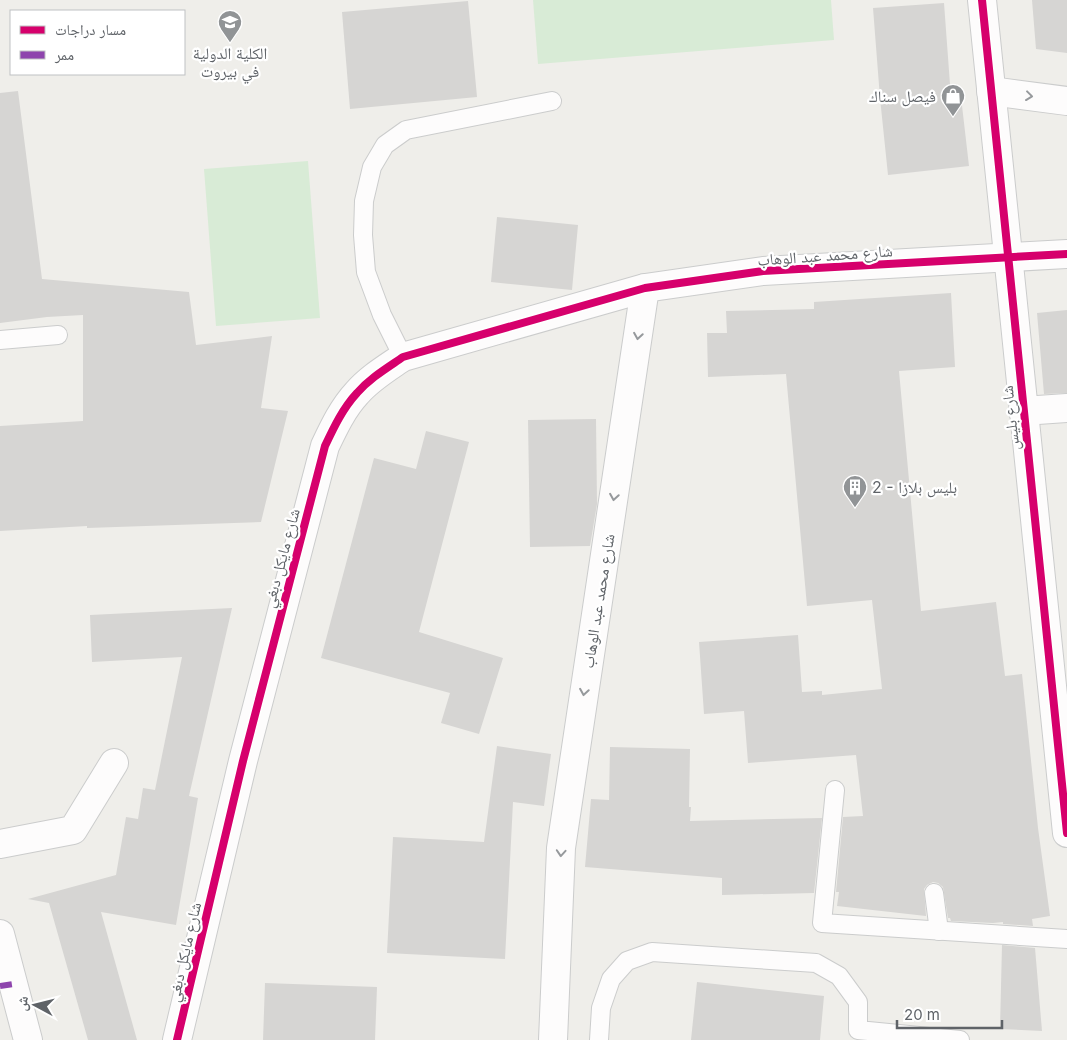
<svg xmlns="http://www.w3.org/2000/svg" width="1067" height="1040" font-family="Inter,'Noto Naskh Arabic',sans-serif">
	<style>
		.green { fill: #d8ebd6 }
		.building { fill: #d6d5d3 }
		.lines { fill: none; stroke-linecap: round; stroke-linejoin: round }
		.service-casing { stroke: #cbcccc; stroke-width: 20 }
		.minor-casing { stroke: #cbcccc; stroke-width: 30 }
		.tertiary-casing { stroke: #cbcccc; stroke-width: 30 }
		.service { stroke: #fdfcfc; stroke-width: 18 }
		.minor { stroke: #fdfcfc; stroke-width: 28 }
		.tertiary { stroke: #fdfcfc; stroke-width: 28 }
		.quiet { stroke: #8e44ad; stroke-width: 6; stroke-dasharray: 12 6; stroke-linecap: butt }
		.cycleway-casing { stroke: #fff; stroke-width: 11 }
		.cycleway { stroke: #d6006c; stroke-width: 8 }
		.oneway { stroke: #96999c }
		.labels { text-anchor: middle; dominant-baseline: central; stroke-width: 4.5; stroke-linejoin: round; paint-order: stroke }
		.poi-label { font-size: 16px; fill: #5f6368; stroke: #fff }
		.street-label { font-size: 16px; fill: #5f6368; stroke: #fff }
	</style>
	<rect width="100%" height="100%" fill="#efeeea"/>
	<!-- green -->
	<g class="green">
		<path d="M533,0h298l3,40 -296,24z"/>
		<path d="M308,161l12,157 -104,8 -12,-157z"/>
	</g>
	<!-- building -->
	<g class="building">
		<path d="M1032,0h35v53l-31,-4z"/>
		<path d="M468,1l9,96 -127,12 -8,-97z"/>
		<path d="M944,3l7,95 10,-1 8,69 -81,9 -8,-77 -7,-90z"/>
		<path d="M18,91l24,188 147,13 7,53 76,-9 -11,72 27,3 -27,111 -174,6v-2l-87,5v-105l83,-5v-106l-36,2 -47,6v-230z"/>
		<path d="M497,217l81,8 -6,65 -81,-8z"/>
		<path d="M951,293l4,74 -56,4 22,240 75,-9 9,74 17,-2 16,154 12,88 -18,3 1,7 -30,-2v-2l-10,1 -42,-2 -1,-3h-2l-5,-31 -5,-4 -5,-1 -6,3 -3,4 2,27 -89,-10 2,-14h-3l7,-75 20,-1 -7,-61 -108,8 -4,-52 -40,3 -5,-72 99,-7 4,57 20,-1v4l60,-6 -10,-89 -65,6 -21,-232 -78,3 -1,-44h20l-1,-22 88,-2v-7z"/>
		<path d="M1067,310v83l-23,1 -7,-81z"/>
		<path d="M596,419l1,85 -7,42 -60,1 -2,-127z"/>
		<path d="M426,431l43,11 -50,190 84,26 -24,76 -38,-11 9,-30 -129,-35 53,-200 42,11z"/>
		<path d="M232,608l-43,188 9,2 -22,127 -75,-13 36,128h-49l-39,-137 -21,-4 88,-24 10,-58 12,2 5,-31 12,2 27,-133 -90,5 -2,-47z"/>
		<path d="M497,746l54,8 -7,52 -31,-4 -8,157 -118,-6 6,-116 91,5z"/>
		<path d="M610,747l80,2 -1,58h2l-1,14 132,-3 -8,75 -92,2v-17l-137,-11 6,-68 18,1z"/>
		<path d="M1002,945l33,3 7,83 -42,-2z"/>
		<path d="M697,982l127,14 -4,44h-129z"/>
		<path d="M265,983l112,4 -2,53h-112z"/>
	</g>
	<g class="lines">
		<!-- service casing -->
		<g class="service-casing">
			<g id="service">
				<path d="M0,340l58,-5"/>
				<path d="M403,357l-21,-42 -16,-43 -3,-37 1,-34 8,-34 13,-22 21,-15 146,-29"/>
				<path d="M835,790l-13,133 245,16"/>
				<path d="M934,893l5,38"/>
				<path d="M599,1040l2,-32 10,-29 16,-18 25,-9 164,11 23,13 19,26v28l102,10"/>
			</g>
		</g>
		<!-- minor casing -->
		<g class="minor-casing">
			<g id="minor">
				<path d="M1023,411l44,-3"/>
				<path d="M0,844l73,-14 41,-67"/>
				<path d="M0,934l28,106"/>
				<path d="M177,1040l66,-279 82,-315c9,-19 18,-38 32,-53 13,-15 30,-25 46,-36l242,-69 118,-17 304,-17"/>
				<path d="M553,1040l8,-192 84,-560"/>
			</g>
		</g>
		<!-- tertiary casing -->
		<g class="tertiary-casing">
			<g id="tertiary">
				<path d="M982,0l85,833"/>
				<path d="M991,91l76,10"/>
			</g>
		</g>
		<!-- service -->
		<use href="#service" class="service"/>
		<!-- minor -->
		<use href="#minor" class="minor"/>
		<!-- tertiary -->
		<use href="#tertiary" class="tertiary"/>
		<!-- quiet -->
		<path class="quiet" d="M0,986l13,-2"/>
		<!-- cycleway casing -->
		<g class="cycleway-casing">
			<g id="cycleway">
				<path d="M982,0l85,833"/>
				<path d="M177,1040l66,-279 82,-315c9,-19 18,-38 32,-53 13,-15 30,-25 46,-36l242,-69 118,-17 304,-17"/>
			</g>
		</g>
		<!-- cycleway -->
		<use href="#cycleway" class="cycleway"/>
	</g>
	<!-- one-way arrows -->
	<defs><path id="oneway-chevron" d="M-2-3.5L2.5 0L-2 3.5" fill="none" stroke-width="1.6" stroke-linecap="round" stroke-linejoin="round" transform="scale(1.25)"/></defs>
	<g class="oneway">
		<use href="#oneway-chevron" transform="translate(1029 96) rotate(7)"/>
		<use href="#oneway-chevron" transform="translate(638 336) rotate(99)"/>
		<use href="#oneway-chevron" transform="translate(614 497) rotate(99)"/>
		<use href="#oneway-chevron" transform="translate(584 692) rotate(99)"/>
		<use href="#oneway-chevron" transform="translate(561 853) rotate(94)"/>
	</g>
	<!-- icons -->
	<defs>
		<g id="school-pin" transform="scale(1.25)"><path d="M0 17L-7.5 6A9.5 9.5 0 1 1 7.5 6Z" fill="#919496" stroke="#fff"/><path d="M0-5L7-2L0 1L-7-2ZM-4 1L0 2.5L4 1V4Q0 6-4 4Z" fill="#fff"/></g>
		<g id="shop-pin" transform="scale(1.25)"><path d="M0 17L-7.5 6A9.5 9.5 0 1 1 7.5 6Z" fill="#919496" stroke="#fff"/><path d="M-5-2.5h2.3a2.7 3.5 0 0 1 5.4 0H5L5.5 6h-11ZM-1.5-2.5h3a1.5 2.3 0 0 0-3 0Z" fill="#fff"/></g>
		<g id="building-pin" transform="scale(1.25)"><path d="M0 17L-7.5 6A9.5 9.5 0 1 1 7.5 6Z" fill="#919496" stroke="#fff"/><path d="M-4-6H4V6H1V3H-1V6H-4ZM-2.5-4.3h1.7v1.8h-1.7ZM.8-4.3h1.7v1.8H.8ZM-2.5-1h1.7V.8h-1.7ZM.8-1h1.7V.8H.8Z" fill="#fff"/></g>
	</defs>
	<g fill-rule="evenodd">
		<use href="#school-pin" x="230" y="22"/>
		<use href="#shop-pin" x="953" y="96"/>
		<use href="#building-pin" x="855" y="487"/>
	</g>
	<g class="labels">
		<!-- poi labels -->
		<g class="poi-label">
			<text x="230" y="53">الكلية الدولية<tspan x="230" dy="18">في بيروت</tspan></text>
			<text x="936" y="96" text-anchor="end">فيصل سناك</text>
			<text x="872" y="487" text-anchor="start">2 - بليس بلازا</text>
		</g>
		<!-- street labels -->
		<g class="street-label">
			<text transform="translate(825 255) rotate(-4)">شارع محمد عبد الوهاب</text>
			<text transform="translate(1010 418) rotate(-96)">شارع بليس</text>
			<text transform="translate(281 558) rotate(-75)">شارع مايكل دبغي</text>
			<text transform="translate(598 601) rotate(-81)">شارع محمد عبد الوهاب</text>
			<text transform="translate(184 952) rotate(-77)">شارع مايكل دبغي</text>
		</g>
	</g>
	<!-- legend -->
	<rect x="10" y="10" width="175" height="65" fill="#ffffff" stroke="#bfc1c3"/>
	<rect x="20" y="26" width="25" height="8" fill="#d6006c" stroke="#bfc1c3"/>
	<text x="55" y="35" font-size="15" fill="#5f6368">مسار دراجات</text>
	<rect x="20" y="51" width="25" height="8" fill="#8e44ad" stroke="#bfc1c3"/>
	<text x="55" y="60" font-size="15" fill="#5f6368">ممر</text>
	<!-- north arrow -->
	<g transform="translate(35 1005) rotate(277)" stroke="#ffffff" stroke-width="4" paint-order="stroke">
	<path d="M0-4L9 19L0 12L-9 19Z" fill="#5f6368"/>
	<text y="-8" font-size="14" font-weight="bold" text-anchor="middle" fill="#5f6368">ش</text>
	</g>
	<!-- scale -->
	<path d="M897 1020v8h105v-8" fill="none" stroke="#5f6368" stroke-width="2.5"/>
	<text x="904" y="1020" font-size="15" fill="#5f6368" stroke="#ffffff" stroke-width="4" paint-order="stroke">20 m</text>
</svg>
